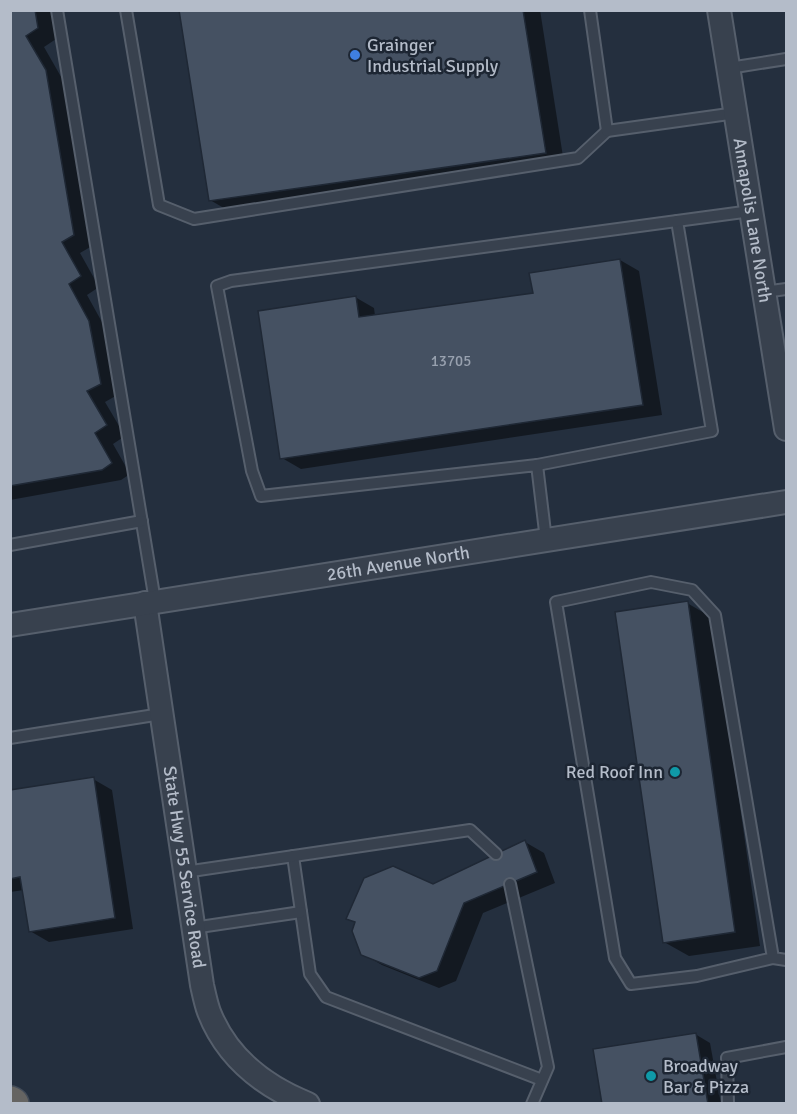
<svg xmlns="http://www.w3.org/2000/svg" width="797" height="1114" font-family="Signika,sans-serif">
	<style>
		.shadow { fill: #0007 }
		.building { fill: #455162; stroke: #1f2835; stroke-width: 1.5 }
		.lines { fill: none; stroke-linecap: round; stroke-linejoin: round }
		.service-casing { stroke: #565f6c; stroke-width: 14 }
		.minor-casing { stroke: #565f6c; stroke-width: 26 }
		.trunk-casing { stroke: #434c59; stroke-width: 36 }
		.service { stroke: #38414e; stroke-width: 10 }
		.minor { stroke: #38414e; stroke-width: 22 }
		.trunk { stroke: #656462; stroke-width: 33 }
		.shop-dot { fill: #3f7fe0; stroke: #1d2633; stroke-width: 2 }
		.culture-dot { fill: #0f9aa8; stroke: #1d2633; stroke-width: 2 }
		.labels { text-anchor: middle; dominant-baseline: central; stroke-width: 5; stroke-linejoin: round; paint-order: stroke }
		.number-label { font-size: 15px; fill: #98a1af }
		.poi-label { font-size: 18px; fill: #b4bcc9; stroke: #1d2633; text-anchor: start }
		.street-label { font-size: 18px; fill: #b4bcc9; stroke: #1d2633 }
	</style>
	<rect width="100%" height="100%" fill="#242f3e"/>
	<!-- shadow -->
	<g class="shadow">
		<path d="M10,10h41l5,29 -12,8 20,35 28,164 -12,7 19,34 -12,8 21,38 11,61 -14,8 20,34 -12,8 17,30 -9,6 -111,20z"/>
		<path d="M180,10h360l24,153 -335,48 -19,-11z"/>
		<path d="M620,260l19,11 23,144 -361,54 -19,-11 73,-161 19,11 1,8 159,-22z"/>
		<path d="M687,603l26,15 47,328 -71,10 -25,-14z"/>
		<path d="M93,779l19,11 21,139 -84,13 -19,-11 -6,-41 -14,2v-100z"/>
		<path d="M525,842l19,11 11,30 -72,30 -27,68 -17,7 -57,-23 -19,-11 -7,-31 -8,-5 85,-32z"/>
		<path d="M695,1034l15,9 11,61h-117z"/>
	</g>
	<!-- building -->
	<g class="building">
		<path d="M10,10h25l3,18 -12,8 20,34 28,165 -12,7 19,34 -12,8 20,37 12,63 -14,7 20,34 -12,8 17,30 -10,7 -92,16z"/>
		<path d="M179,10h344l23,143 -337,48z"/>
		<path d="M620,259l23,146 -363,54 -22,-148 98,-15 3,21 174,-24 -4,-20z"/>
		<path d="M688,601l47,331 -72,11 -48,-331z"/>
		<path d="M94,777l21,141 -86,14 -9,-55 -10,2v-89z"/>
		<path d="M525,840l12,32 -73,31 -27,68 -18,7 -58,-23 -9,-24 3,-9 -9,-3 18,-41 29,-12 40,18z"/>
		<path d="M696,1033l12,71h-106l-9,-55z"/>
	</g>
	<g class="lines">
		<!-- service casing -->
		<g class="service-casing">
			<g id="service">
				<path d="M57,10l98,591"/>
				<path d="M126,10l33,195 35,14 384,-61 29,-27"/>
				<path d="M590,10l17,121 129,-18"/>
				<path d="M729,68l57,-9"/>
				<path d="M764,292l22,-3"/>
				<path d="M537,465l175,-34 -35,-210"/>
				<path d="M546,540l-9,-75 -276,31 -9,-25 -35,-185 14,-5 520,-70"/>
				<path d="M10,545l132,-24"/>
				<path d="M10,738l151,-24"/>
				<path d="M293,856l17,118 16,23 216,83"/>
				<path d="M185,872l285,-42 26,24"/>
				<path d="M510,884l38,183 -16,37"/>
				<path d="M193,928l108,-16"/>
				<path d="M773,958l-58,-343 -23,-25 -41,-8 -95,20 59,356 16,26 66,-8 76,-18 13,2"/>
				<path d="M728,1104l-1,-46 59,-11"/>
			</g>
		</g>
		<!-- minor casing -->
		<g class="minor-casing">
			<g id="minor">
				<path id="s1" d="M719,10l67,419"/>
				<path id="s2" d="M145,603l57,382c2,9 4,19 7,27 18,46 54,74 99,92"/>
				<path id="s3" d="M10,625l776,-123"/>
			</g>
		</g>
		<!-- trunk casing -->
		<g class="trunk-casing">
			<path id="trunk" d="M10,1103l2,1"/>
		</g>
		<!-- service -->
		<use href="#service" class="service"/>
		<!-- minor -->
		<use href="#minor" class="minor"/>
		<!-- trunk -->
		<use href="#trunk" class="trunk"/>
	</g>
	<!-- markers -->
	<circle class="shop-dot" cx="355" cy="55" r="6"/>
	<g class="culture-dot">
		<circle cx="675" cy="772" r="6"/>
		<circle cx="651" cy="1076" r="6"/>
	</g>
	<g class="labels">
		<!-- number labels -->
		<g class="number-label">
			<text x="451" y="361">13705</text>
		</g>
		<!-- poi labels -->
		<g class="poi-label">
			<text x="367" y="45">Grainger<tspan x="367" dy="21">Industrial Supply</tspan></text>
			<text x="663" y="772" text-anchor="end">Red Roof Inn</text>
			<text x="663" y="1066">Broadway<tspan x="663" dy="21">Bar &amp; Pizza</tspan></text>
		</g>
		<!-- street labels -->
		<g class="street-label">
			<text stroke="none"><textPath href="#s1" startOffset="213">Annapolis Lane North</textPath></text>
			<text stroke="none"><textPath href="#s3" startOffset="393">26th Avenue North</textPath></text>
			<text stroke="none"><textPath href="#s2" startOffset="267">State Hwy 55 Service Road</textPath></text>
		</g>
	</g>
	<!-- border -->
	<rect width="797" height="1114" fill="none" stroke="#b4bcc9" stroke-width="24"/>
</svg>
